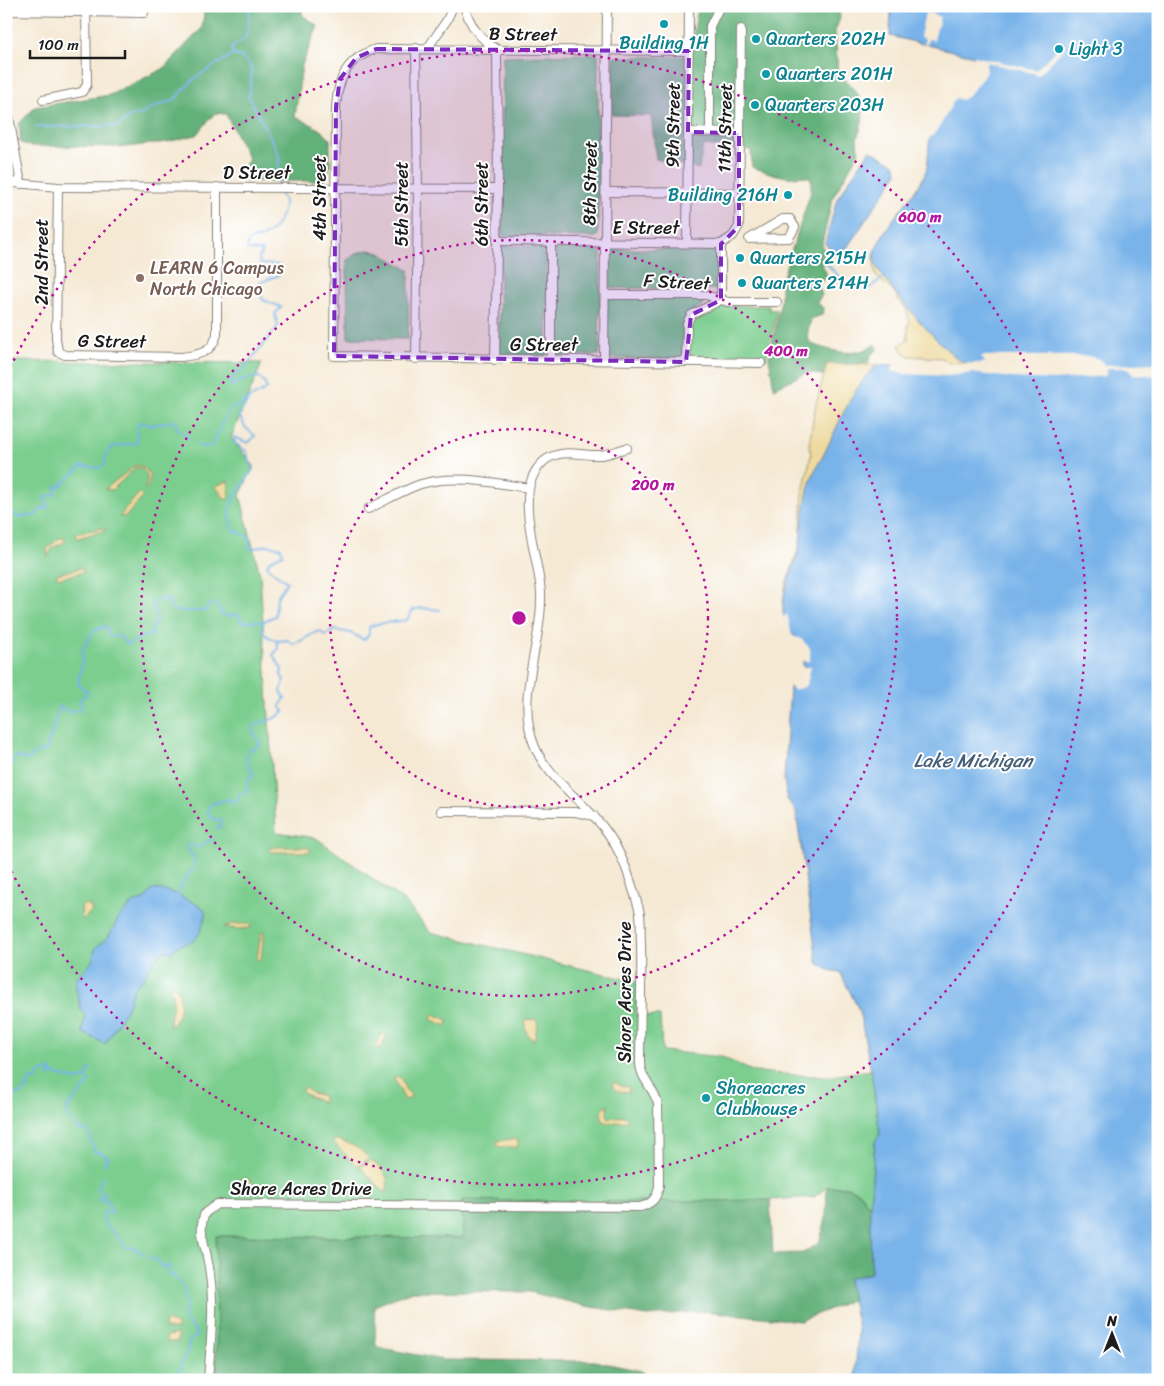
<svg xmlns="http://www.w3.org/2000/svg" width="1164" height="1386" font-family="Sriracha,sans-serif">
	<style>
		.green { fill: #7bce8f; stroke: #4c7556 }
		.forest { fill: #64b17a; stroke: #40664b }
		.sand { fill: #eeda9e; stroke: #857b5d }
		.water { fill: #78b3e9; stroke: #4a6882 }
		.pier { fill: #f5e9d4 }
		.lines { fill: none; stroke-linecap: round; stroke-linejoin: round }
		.stream { stroke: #78b3e9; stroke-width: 2 }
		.minor-casing { stroke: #888278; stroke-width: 10 }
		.minor { stroke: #fff; stroke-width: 8 }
		.marked { fill: #7b2cbf; fill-opacity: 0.2; stroke: #7b2cbf; stroke-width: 4; stroke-dasharray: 10 6; stroke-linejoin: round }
		.ring { fill: none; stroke: #b5179e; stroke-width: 2.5; stroke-dasharray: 2.5 5 }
		.culture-dot { fill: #0f9aa8; stroke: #fff; stroke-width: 2 }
		.education-dot { fill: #8d6e63; stroke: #fff; stroke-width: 2 }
		.labels { text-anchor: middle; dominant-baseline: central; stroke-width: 4; stroke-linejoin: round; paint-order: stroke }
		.street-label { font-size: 18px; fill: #1c1c1c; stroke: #fff }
		.culture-label { font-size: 18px; fill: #0d838f; stroke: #fff; text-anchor: start }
		.education-label { font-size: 18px; fill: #785e54; stroke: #fff; text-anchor: start }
		.water-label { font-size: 19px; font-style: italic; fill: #456078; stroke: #fff }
		.centre { fill: #b5179e; stroke: #fff; stroke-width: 2.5 }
		.ring-label { font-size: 15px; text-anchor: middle; font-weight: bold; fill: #b5179e; stroke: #fff; stroke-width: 4; stroke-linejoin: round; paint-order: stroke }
	</style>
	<rect width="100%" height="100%" fill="#fff"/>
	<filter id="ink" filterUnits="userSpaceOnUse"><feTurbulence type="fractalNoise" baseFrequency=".02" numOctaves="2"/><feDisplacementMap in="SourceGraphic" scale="10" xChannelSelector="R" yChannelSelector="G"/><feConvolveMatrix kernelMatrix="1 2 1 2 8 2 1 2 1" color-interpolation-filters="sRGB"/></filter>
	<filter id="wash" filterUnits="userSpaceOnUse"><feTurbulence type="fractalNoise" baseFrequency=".0096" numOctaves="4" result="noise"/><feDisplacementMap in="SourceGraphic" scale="20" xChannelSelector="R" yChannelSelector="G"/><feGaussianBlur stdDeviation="1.12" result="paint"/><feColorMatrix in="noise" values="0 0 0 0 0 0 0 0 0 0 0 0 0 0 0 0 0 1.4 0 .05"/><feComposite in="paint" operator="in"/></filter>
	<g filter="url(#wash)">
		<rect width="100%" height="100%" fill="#f5e9d4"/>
		<!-- green -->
		<g class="green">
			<path d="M598,54v181l-2,2 -92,-1 -2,-1 1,-179z"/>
			<path d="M492,56l1,66 -2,-1z"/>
			<path d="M500,246h47v109h-48z"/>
			<path d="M555,246h46l-2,109h-46z"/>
			<path d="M611,249l106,1v39l-107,-1z"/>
			<path d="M369,250l11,3 29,17 -1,69 -60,-1 -1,-78 10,-7z"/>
			<path d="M607,298l96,1v6c-26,11 -19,29 -20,54l-77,-1z"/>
			<path d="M725,306h44v4h8l-11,49h-77c0,-37 -6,-46 36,-53z"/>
			<path d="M6,361l256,2 -31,75 23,28 -14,29 20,80 16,257 40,6 88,63 26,31 207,50 -1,34h24l2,35 60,6 32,15 72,5 45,-7 9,64 -5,8 -5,65 -12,-16 -12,-4h-19l-13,10 -44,3 -129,2 -179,-1 1,37 -246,-2v144h-211z"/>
		</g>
		<!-- forest -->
		<g class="forest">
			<path d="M205,6h97v9l16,11 -16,39 -7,52c14,6 24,10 35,22v28l-6,14h-77l-7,-10 9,-11 -23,-46 -11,-1 -19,22 -29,7 -41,5 -97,-1 -8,-3 -2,-19 16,-17 75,-12 53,-26 39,-41z"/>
			<path d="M698,6h138l3,3 1,9 -5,13 3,43c16,11 28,26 24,47 -2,15 -8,15 -3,31l-26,45 -11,46 2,9 -3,10 6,13 -9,10 4,10 -5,7 7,7 -2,6 -11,4 -4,17 4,8c22,7 45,15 64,0l3,5 -7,6 -3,8h-8l-3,20 -49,-11 -34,16 -5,-30 12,-58v-18l30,-90v-14c-8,-4 -16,0 -24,-1 -12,-2 -24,-6 -35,-10l-1,-17 -48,-5 -4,24 -43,-10 -5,-43 -39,-1 1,-58 77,-1z"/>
			<path d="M827,1187h19l12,4 12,16 1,66 -23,6 4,21 -52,21 -97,-10 -55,5 -62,-10 -56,-14 -118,-1 -38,15 2,41 68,13 150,1 48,10 8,9h-433l-1,-144 247,2 -1,-38 179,2 129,-2 3,54 30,-1 16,-10 7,-24z"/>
		</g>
		<!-- sand -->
		<g class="sand">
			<path d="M873,257l112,106h-36l-7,-5 -34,-2 -9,-10 9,-7v-14l2,-2 -4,-15 -8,-8 -2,-6 -20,-18z"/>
			<path d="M827,364l66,1 -110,245 2,-23 15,-43 3,-52 8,-37 -2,-10 6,-37z"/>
			<path d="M136,465c14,3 18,13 10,25l-1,-1c4,-10 4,-19 -9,-22l-24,23 -7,-1z"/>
			<path d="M228,481l2,16 -4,3 -11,-14z"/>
			<path d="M139,493l4,4 -17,19 -7,1z"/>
			<path d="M103,528l3,2 -28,8 -3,-2 2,-3z"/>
			<path d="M59,538h5l1,4 -13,6 -4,9 -1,-8z"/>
			<path d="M82,568l2,4 -24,6 -4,-2 1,-2z"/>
			<path d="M276,847h30l5,3 -1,2h-39l-1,-3z"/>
			<path d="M85,904l5,2 2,5 -10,9 -1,-12z"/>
			<path d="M233,924h17l1,4 -14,1 -13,-2z"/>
			<path d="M264,932l-3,27 -3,2 -1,-3 4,-25z"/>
			<path d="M173,984c11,9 8,35 -3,42 -1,-10 7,-27 0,-38z"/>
			<path d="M434,1014l14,6 -1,6 -15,-6 -1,-3z"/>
			<path d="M535,1019l3,4 -4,17c-7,-2 -11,-14 -8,-20z"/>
			<path d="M384,1033l2,3 -4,11 -7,3 6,-16z"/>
			<path d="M397,1076l4,2 4,11 6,6 -2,4 -4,1 -11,-21z"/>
			<path d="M614,1082l9,5 5,-1 1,6 -12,-1 -5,-5z"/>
			<path d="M305,1088l7,5 11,3v7l-20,-10 -1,-4z"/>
			<path d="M606,1105l2,1 -1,8 2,4 17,-2 2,5 -19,2 -6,-2 -2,-8z"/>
			<path d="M512,1139l6,1v7h-18l-4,-3 2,-3z"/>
			<path d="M340,1140l18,8 11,10 -9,7h-4l-23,-23 2,-2z"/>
			<path d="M371,1160c11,10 21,17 15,32l-3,-1 -23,-24z"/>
			<path d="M247,1178l6,5 -2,4 -8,-2 -8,2 -2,-3 1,-3z"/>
			<path d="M165,1321l11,3 2,5h-14z"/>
			<path d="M178,1334v8h-12l1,-6z"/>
		</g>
		<!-- water -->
		<g class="water">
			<path d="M891,6h267v1374h-303l3,-51 -10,-50 23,-6 -1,-66 5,-65 5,-8 -9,-64 -12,-60 -19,-38 -12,-2 -11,-8 -21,-151 -9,-12 -3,-19 6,-93 13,-1 5,-19h-5v-6h4l-2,-15c-43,-31 -11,-66 -5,-103 3,-20 4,-40 10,-60 3,-11 10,-21 15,-31 14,-29 28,-66 52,-87l177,3v-4c-17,0 -79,3 -91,-2 -15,-6 -92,-91 -89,-105 6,-29 37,-55 50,-81 7,-14 2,-33 9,-48l40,-56 1,-16 -84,-20z"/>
			<path d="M870,150l26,15 1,9 -53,78 -7,2 -12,-10 12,-45z"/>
			<path d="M152,890c15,-3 38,11 51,18 4,5 2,10 0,16 -9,29 -20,12 -31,28l-8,-1 -6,4 -14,22 -11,13 -6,18 -21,35h-3l-21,-11 3,-16 -5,-9 -5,-23 2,-7 15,-15 3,-13 14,-13 10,-19 14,-14 12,-4z"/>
		</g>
		<!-- pier -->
		<g class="pier">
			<path d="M928,12l12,5 -6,23 -6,-1 -1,6 -3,-1 1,-5 -5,-2 5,-24z"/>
			<path d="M1062,44l3,3 -27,29 -4,-3 -48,-11v11l-17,22 -7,5 -7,-2 -16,30 -10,11 -1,-2 8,-30 6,-8 24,-21 5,-7v-12h2l1,-3 62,14z"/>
			<path d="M981,356h107l11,3 6,6 53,-2v13l-25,-2 -7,-6h-18l-3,8 -51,4 -41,-2 -41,-5 -24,3 -44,-2 -13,-3 2,-6h-19l111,-2z"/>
			<path d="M787,614l5,22 9,3 9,9v13h-8l3,-3 -2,-10 -14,-11 -6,-20z"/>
			<path d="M803,667h8l-4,17 -3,3 -10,3 -5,-5 12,-1 4,-11z"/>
		</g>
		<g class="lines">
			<!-- stream -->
			<g class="stream">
				<path d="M250,6l-3,27 -3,6 -13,9 3,7 8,2 7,7 3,7 -3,26 27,51 3,9 -1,29"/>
				<path d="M36,127l83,-1 11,-10 11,-1 12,-8 21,-7 21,-22 38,-24"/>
				<path d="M830,250l-6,8 1,4 21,22"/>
				<path d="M857,285l12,3 14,-10"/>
				<path d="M197,444l5,3 9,-1c7,-9 9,-22 16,-32 8,-10 27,-17 40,-25l-3,-7 -5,-5 -10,1 -19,8 2,-8 15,-13 31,-39 -3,-12 6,-7 -18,-7 -4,-9v-8l20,-8 -1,-10 -18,-1 -1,-7 4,-6 -16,-1 1,-8c5,-5 8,-3 14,-5 13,-5 23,-23 22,-36 -1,-4 -4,-7 -5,-11"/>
				<path d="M6,509l12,8 18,-2 7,-8 4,2 1,-6 -4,-3 1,-3 10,-3 1,-8 3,1 23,-21 17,2 5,-3 2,-11 5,-7 26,-4v-16l3,-5 10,3 26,-4 1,8 12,9"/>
				<path d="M278,641l9,-1 6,4c11,-3 16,-10 27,-13l5,4 10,-5 16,3 13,7 5,-6v-7l8,-3 30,-4 6,-10 8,-2 19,2"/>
				<path d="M6,766l6,-2 4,-8 11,4 12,-9h7l14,-45 8,6 14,-3 -2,-9 8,-8 -9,-7c-2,-13 7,-21 3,-33l11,-21 13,-5 4,11 10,-1 8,9 11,-7 14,-4 -1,-7 5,-7 -5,-14c3,-8 10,-8 17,-5l2,7 4,3h31l1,-4 6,-4 8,7v4l7,2 10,-2 3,8 23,-1 11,-5 2,-19 10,-15 -18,-13 -2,-4 3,-5 13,-6 -2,-6 -13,-3 -17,4 -2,-3 1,-8 -18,-9c-8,-25 7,-39 21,-59l-7,-19 -11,-8 -1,-6 14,6 7,-7 -10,-9 -6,-12 9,-14"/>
				<path d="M218,829l4,-9 -8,-1 -5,-4 -1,-7 6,-6 3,1 11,-4 4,4 6,-3 2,-6 7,-3 1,-11 5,-6 -7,-15 3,-8 11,-6 -8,-17c8,-9 22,-5 32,-17l-4,-5 5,-8 -4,-6 3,-12 -3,-5 1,-6 -9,-14 5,-6 -1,-8 -10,-5 -5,-7 2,-8"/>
				<path d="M177,896l9,-20 6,-4 3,-14 -9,-10 6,-4 5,4 17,-10"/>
				<path d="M90,1069l-4,9 3,4c-6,11 -15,17 -22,26l-1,5 13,17 9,1 7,21h5l9,6 -4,2v5"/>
				<path d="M9,1095l11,-1 9,-6 -1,-2 -3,1 6,-8 5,1 4,-7 9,-3 3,1 -4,5 6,-2 22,6 10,-2"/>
				<path d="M102,1177l-4,12 7,4 -1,4 -4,-1 -1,3 3,3 5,-3 5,12 -3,3 -4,-4c-7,18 14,22 20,37l12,2 8,6"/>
				<path d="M150,1258l7,2 7,8 5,-3 1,11 3,-1 11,14 2,16 -3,13 14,15v3l-7,4 -3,12 -12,28"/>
			</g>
		</g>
	</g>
	<g filter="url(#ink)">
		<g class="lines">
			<!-- minor casing -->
			<g class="minor-casing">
				<g id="minor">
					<path d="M464,6c6,19 15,33 33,43l1,140 -3,171"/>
					<path d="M8,11l136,2"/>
					<path d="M6,31l2,-23"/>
					<path d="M427,49l20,-29 6,-14"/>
					<path d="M689,51l-313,-2c-29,9 -38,29 -40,58l-2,249 427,7"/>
					<path d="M6,100l15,84"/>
					<path d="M43,100l39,-8 5,-7 -1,-79"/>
					<path d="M688,132l51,1"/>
					<path d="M710,132v-106l10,-20"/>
					<path d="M6,179l9,4"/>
					<path d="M6,185l9,-2 43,4 440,2"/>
					<path d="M58,187l-2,151 2,14 7,3 116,2c17,-2 32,-4 36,-23v-147"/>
					<path d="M606,192l133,1"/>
					<path d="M783,219h7l5,8 -6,11 -40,1z"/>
					<path d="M497,241l224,3 12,-8 6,-10 2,-197"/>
					<path d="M687,243l2,-237"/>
					<path d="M605,295h101l22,7h49"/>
					<path d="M416,359l2,-171 -2,-140"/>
					<path d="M551,360v-118"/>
					<path d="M604,360l3,-354"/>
					<path d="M686,362l1,-39 4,-8 30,-15v-56"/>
					<path d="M368,509c17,-8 35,-19 53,-25 33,-10 74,-1 108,4"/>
					<path d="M441,811l134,1 19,4"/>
					<path d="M208,1380c3,-41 8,-82 -1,-123 -3,-15 -9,-29 -2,-44l12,-9 423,3c12,-3 17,-9 19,-21l-1,-82c-4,-16 -17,-24 -18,-40 0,-40 2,-81 1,-121 -1,-11 1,-23 -2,-34 -8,-28 -17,-59 -36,-82 -21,-27 -55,-48 -68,-80 -21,-50 8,-103 6,-154 -2,-37 -30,-102 2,-131 17,-15 38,-6 58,-7 9,-1 17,-5 26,-7"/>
				</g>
			</g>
			<!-- minor -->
			<use href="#minor" class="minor"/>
		</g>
	</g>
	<!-- marked area -->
	<path class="marked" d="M376,49l313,2 -1,81 51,1v93l-18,18v56l-30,15 -5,47 -352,-6 2,-249 4,-28 16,-21z"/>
	<!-- distance rings -->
	<g class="ring">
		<circle cx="519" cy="618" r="189"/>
		<circle cx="519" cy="618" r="378"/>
		<path d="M7 374A567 567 0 1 1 7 862"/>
	</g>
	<!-- markers -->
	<g class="culture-dot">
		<circle cx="664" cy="24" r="5"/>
		<circle cx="756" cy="39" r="5"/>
		<circle cx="1059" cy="49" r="5"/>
		<circle cx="766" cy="74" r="5"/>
		<circle cx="755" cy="105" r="5"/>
		<circle cx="788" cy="195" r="5"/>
		<circle cx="740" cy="258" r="5"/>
		<circle cx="742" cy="283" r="5"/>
		<circle cx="706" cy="1098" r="5"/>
	</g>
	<circle class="education-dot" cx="140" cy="278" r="5"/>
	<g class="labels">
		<!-- street labels -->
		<g class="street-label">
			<text transform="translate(523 34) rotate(1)">B Street</text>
			<text transform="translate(673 125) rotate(-89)">9th Street</text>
			<text transform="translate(725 128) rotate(-89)">11th Street</text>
			<text x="257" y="173">D Street</text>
			<text transform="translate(590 183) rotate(-89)">8th Street</text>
			<text transform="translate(320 198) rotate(-90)">4th Street</text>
			<text transform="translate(402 204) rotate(-90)">5th Street</text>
			<text transform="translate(482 204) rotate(-90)">6th Street</text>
			<text x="646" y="228">E Street</text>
			<text transform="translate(42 262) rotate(-90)">2nd Street</text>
			<text transform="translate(677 282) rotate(3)">F Street</text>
			<text transform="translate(112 341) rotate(1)">G Street</text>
			<text x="544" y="345">G Street</text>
			<text transform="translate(625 992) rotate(-90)">Shore Acres Drive</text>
			<text x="301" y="1189">Shore Acres Drive</text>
		</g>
		<!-- culture labels -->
		<g class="culture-label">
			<text x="766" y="39">Quarters 202H</text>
			<text x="664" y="43" text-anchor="middle">Building 1H</text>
			<text x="1069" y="49">Light 3</text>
			<text x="776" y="74">Quarters 201H</text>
			<text x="765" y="105">Quarters 203H</text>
			<text x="778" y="195" text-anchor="end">Building 216H</text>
			<text x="750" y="258">Quarters 215H</text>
			<text x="752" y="283">Quarters 214H</text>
			<text x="716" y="1088">Shoreacres<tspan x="716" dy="21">Clubhouse</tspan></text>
		</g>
		<!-- education labels -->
		<g class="education-label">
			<text x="150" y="268">LEARN 6 Campus<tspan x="150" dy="21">North Chicago</tspan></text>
		</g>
		<!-- water labels -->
		<g class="water-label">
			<text x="973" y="760">Lake Michigan</text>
		</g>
	</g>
	<circle cx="519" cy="618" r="8" class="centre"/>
	<g class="ring-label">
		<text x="920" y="222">600 m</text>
		<text x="786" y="356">400 m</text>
		<text x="653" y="490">200 m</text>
	</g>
	<!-- margin -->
	<rect width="1164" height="1386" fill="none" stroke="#fff" stroke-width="25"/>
	<!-- north arrow -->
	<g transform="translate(1112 1334)" stroke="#ffffff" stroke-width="4" paint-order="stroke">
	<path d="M0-4L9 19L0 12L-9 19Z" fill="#1c1c1c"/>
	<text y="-8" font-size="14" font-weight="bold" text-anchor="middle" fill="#1c1c1c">N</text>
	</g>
	<!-- scale -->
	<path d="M30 50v8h95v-8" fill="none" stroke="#1c1c1c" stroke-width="2.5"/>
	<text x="38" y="50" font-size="15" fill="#1c1c1c" stroke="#ffffff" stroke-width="4" paint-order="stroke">100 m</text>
</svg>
